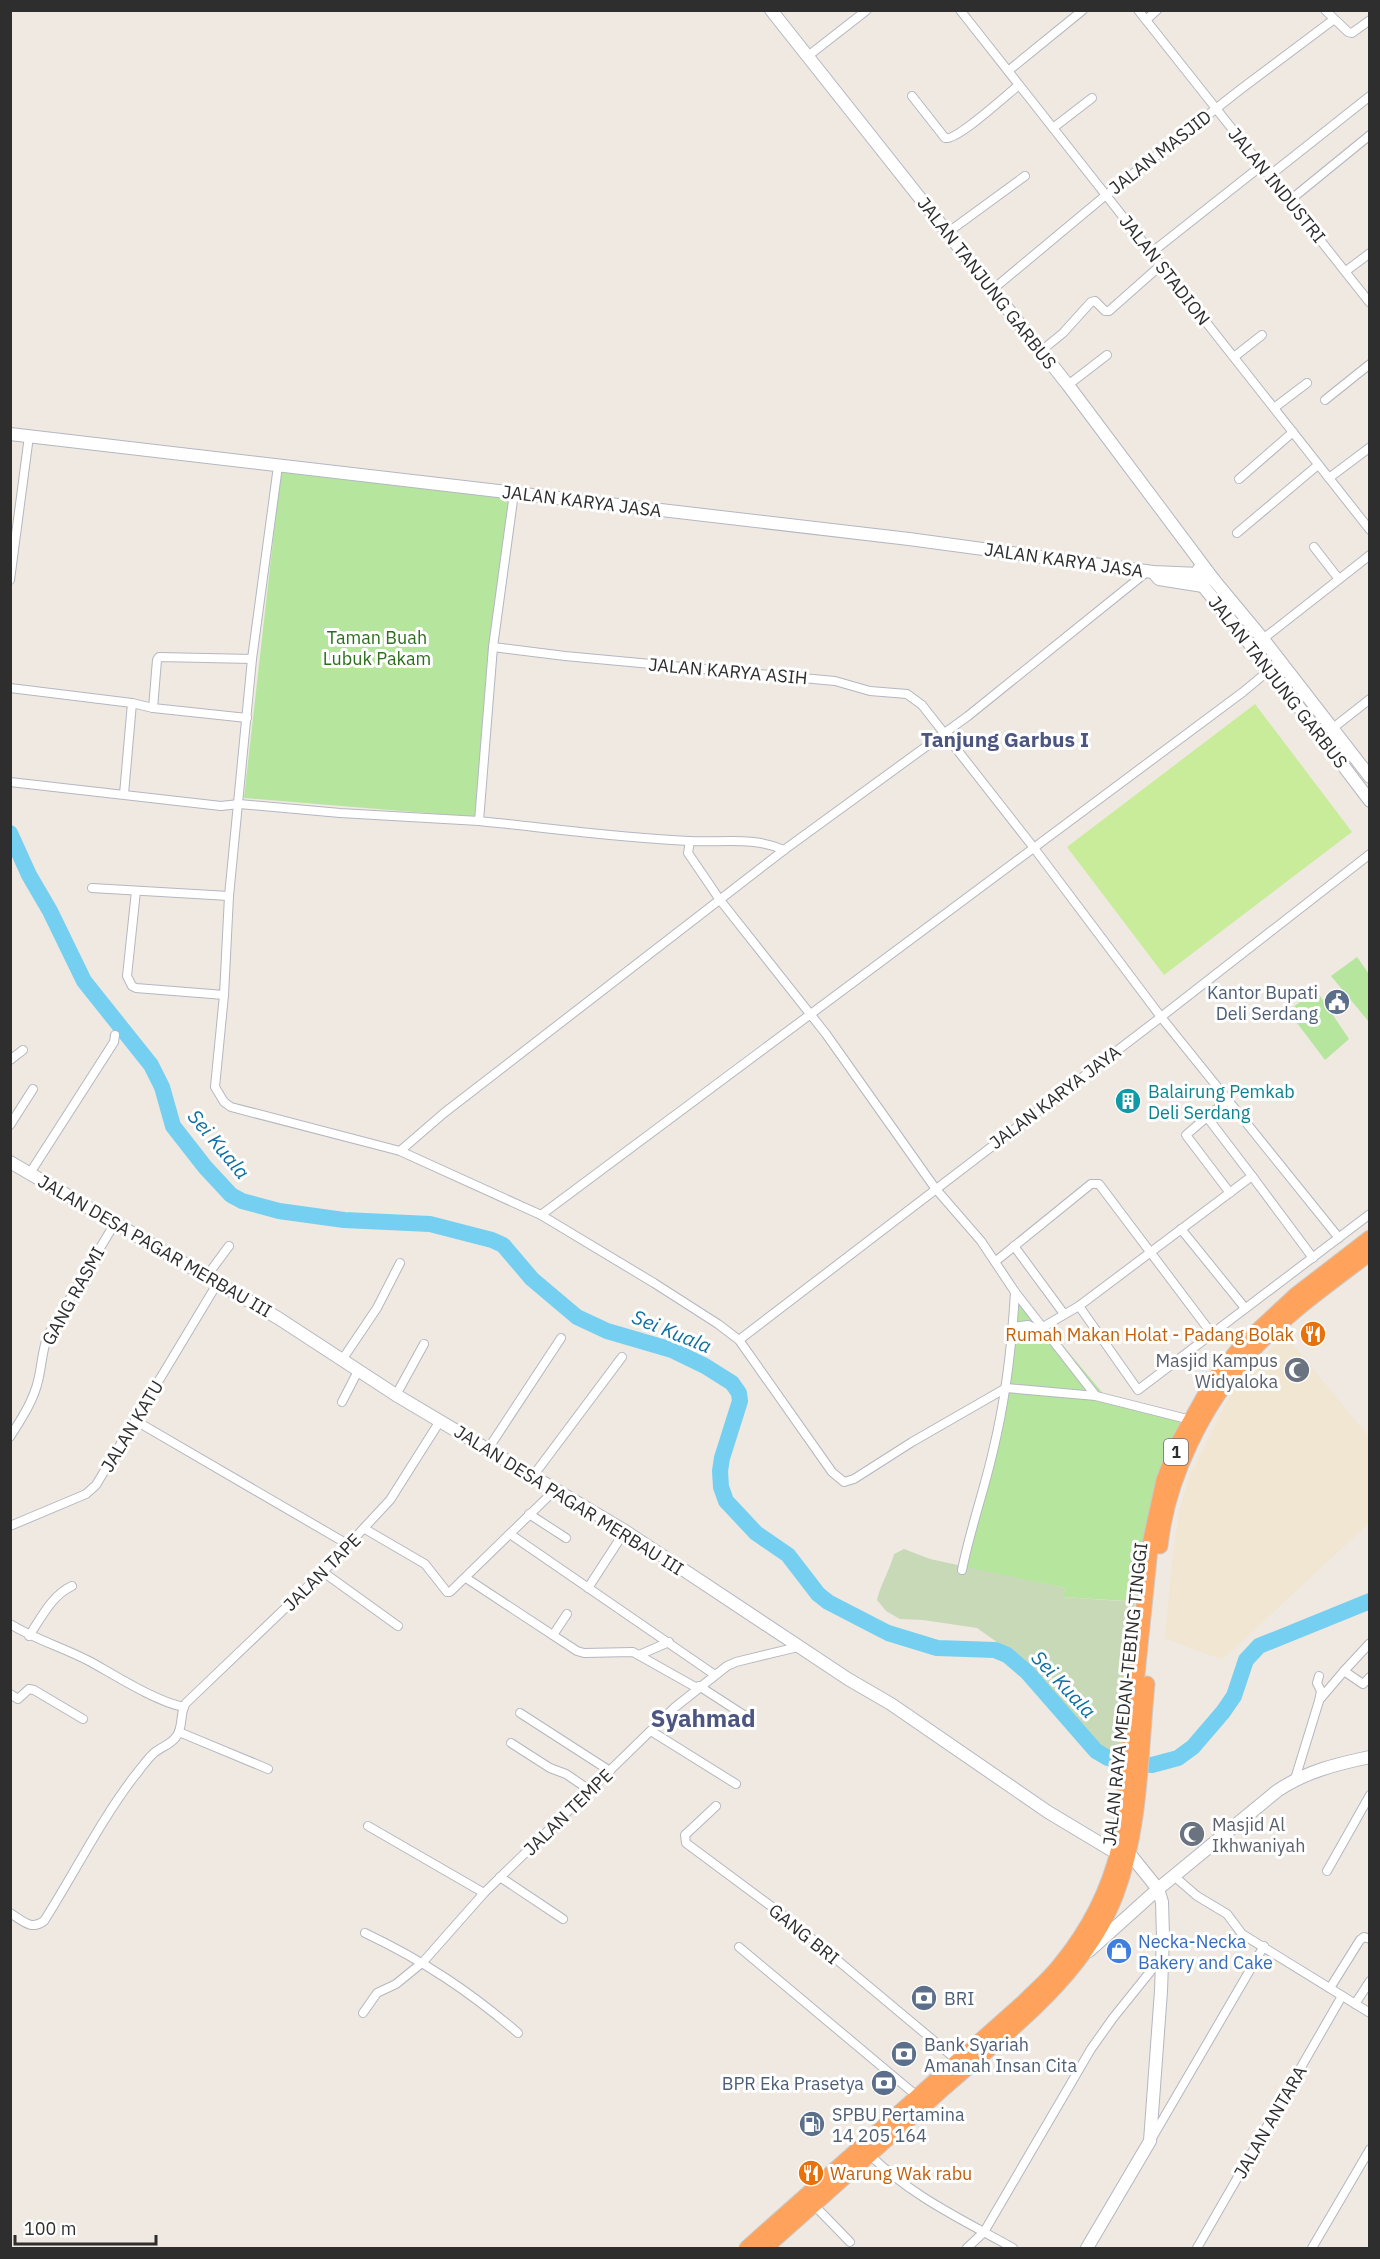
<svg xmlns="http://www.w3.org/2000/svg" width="1380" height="2259" font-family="'IBM Plex Sans',sans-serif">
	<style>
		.education { fill: #f0e6d1 }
		.green { fill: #b6e59e }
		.cemetery { fill: #c8d9b8 }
		.pitch { fill: #c9ec9a }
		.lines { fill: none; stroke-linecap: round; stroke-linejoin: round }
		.river { stroke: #75cff0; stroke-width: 16 }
		.street-casing { stroke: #b4b7c1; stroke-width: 10 }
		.secondary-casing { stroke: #b4b7c1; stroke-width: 14 }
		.highway-casing { stroke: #c9c9c9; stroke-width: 17 }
		.street { stroke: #fff; stroke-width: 8 }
		.secondary { stroke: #fff; stroke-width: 12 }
		.highway { stroke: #ffa35c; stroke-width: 15 }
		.labels { text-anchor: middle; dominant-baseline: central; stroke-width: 6; stroke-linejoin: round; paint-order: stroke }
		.shield { fill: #fff; stroke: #6d6d6d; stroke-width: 1.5 }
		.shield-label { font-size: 16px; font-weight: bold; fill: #2e2e2e }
		.street-label { font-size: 18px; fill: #2e2e2e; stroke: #fff }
		.park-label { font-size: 18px; fill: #2c6e1b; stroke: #fff }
		.service-label { font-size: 18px; fill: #4e5e75; stroke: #fff; text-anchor: start }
		.culture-label { font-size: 18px; fill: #0d838f; stroke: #fff; text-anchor: start }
		.food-label { font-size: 18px; fill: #c56008; stroke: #fff; text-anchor: end }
		.worship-label { font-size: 18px; fill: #5b616d; stroke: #fff; text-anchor: end }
		.shop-label { font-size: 18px; fill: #366cbe; stroke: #fff; text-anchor: start }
		.water-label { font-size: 20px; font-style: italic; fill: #0d6fa3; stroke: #fff }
		.quarter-label { font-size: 21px; font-weight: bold; fill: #4d5680; stroke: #fff }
		.district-label { font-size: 24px; font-weight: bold; fill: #4d5680; stroke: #fff }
	</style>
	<rect width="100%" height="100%" fill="#efe9e1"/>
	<!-- education -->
	<path class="education" d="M1285,1335l84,102v86l-147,137 -57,-22 7,-76 7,-50 11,-37 40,-79 21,-28z"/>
	<!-- green -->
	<g class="green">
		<path d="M281,470l229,27 -35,320 -231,-19z"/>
		<path d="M1357,957l12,17v48l-38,-46z"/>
		<path d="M1316,990l33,49 -24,21 -37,-49z"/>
		<path d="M1018,1292l93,111 75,19 -45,180 -78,-5 2,-9 -99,-20 42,-177z"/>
	</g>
	<!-- cemetery -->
	<path class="cemetery" d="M904,1549l26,10 135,29 -1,9 71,5 -9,140 -5,13 -19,-7 -62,-67 -42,-38 -21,-15 -54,-8 -23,-1 -14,-8 -9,-11c4,-17 13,-30 17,-46z"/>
	<!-- pitch -->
	<path class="pitch" d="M1255,704l97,128 -188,143 -97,-128z"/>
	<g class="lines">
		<!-- river -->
		<path class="river" d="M10,833l19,42 21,36 34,70 67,84 11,22 11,39 32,41 26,28 11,6 37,10 65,9 86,4 62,16 11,5 29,34 45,38 30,14 65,19 33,16 27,17 7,10 1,8 -18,57 -2,13 1,16 5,14 30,32 32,22 30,39 10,8 60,31 49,15 58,2 12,5 20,17 69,79 12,7 12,4 32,3 26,-7 15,-11 30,-35 11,-16 12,-36 13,-14 111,-45"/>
		<!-- street casing -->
		<g class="street-casing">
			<g id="street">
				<path d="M960,10l410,520"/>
				<path d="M1138,10l232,293"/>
				<path d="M1325,10l23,22 4,1 18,-13"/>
				<path d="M1146,20l11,-10"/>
				<path d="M808,56l59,-46"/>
				<path d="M1008,71l75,-61"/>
				<path d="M912,96l33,42c12,3 61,-43 74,-53"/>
				<path d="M1053,128l39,-30"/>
				<path d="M1269,176l101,-80"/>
				<path d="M1289,201l81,-66"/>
				<path d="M947,233l78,-57"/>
				<path d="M1151,253l110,-87"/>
				<path d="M1346,271l24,-18"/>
				<path d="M992,290l114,-95 135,-106 92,-69"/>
				<path d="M1041,351l22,-18 28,-31 4,-1 10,10h4l52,-46"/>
				<path d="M1234,357l28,-22"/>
				<path d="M1068,385l39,-30"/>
				<path d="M1325,400l45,-36"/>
				<path d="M1274,408l33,-25"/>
				<path d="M278,466l-26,193 -23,237 -5,99 -9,92 9,15 7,5 169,44 141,64 113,68 64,41 21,16 93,132 12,10 10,-3 58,-37 94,-54 90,8 95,24"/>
				<path d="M1329,478l40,-30"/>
				<path d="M1239,479l54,-47"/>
				<path d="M1237,533l81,-68"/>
				<path d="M1314,547l24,31"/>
				<path d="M10,580l19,-144"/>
				<path d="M1263,639l107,-84"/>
				<path d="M493,647l72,9 270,25 35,10 37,3 15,11 112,143 127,169 178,221"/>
				<path d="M10,688l122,15 -8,91"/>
				<path d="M132,703l21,5 94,10"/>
				<path d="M153,708l4,-48 2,-3 93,2"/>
				<path d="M1333,728l37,-29"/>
				<path d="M10,782l211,24 18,-2 101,9 139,8 14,-174 21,-154"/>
				<path d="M479,821c69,7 140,17 210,20 32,2 64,-5 95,9"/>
				<path d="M690,841l-2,12 32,47 106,134 109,154 46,53 34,51 81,104"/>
				<path d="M92,888l137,8"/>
				<path d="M136,891l-9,85 5,10 4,2 88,7"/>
				<path d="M10,1060l13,-10"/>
				<path d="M1207,1117l21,-17"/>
				<path d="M10,1125l23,-36"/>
				<path d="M400,1151l44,-38 340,-263 184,-134 180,-145"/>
				<path d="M30,1173l84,-131 1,-7"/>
				<path d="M1252,1176l61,82"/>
				<path d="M541,1215l702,-523 30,-25"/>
				<path d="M1181,1229l64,79"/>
				<path d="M1014,1246l50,68"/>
				<path d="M996,1261l95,-77h8l113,150"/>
				<path d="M206,1277l23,-31"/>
				<path d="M1079,1306l59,84 232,-176"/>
				<path d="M1013,1327l15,-2 18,8"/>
				<path d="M1043,1327l36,-21 173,-130 -45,-59 -21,18 44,58"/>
				<path d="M739,1340l422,-323 209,-163"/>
				<path d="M342,1360l35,-52 23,-45"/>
				<path d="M396,1395l28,-51"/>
				<path d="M342,1402l16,-31"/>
				<path d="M136,1421l213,124"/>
				<path d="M10,1437c11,-18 23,-35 28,-56 4,-16 4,-31 10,-46l67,-112"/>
				<path d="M488,1449l73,-111"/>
				<path d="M533,1476l89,-119"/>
				<path d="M529,1514l37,24"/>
				<path d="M10,1526l76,-32 10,-9 121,-201"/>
				<path d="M365,1529l60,35 22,28h3l106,-103"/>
				<path d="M510,1534l205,141"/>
				<path d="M962,1570c8,-40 22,-79 31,-119 13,-53 19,-106 22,-159"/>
				<path d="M323,1572l75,54"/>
				<path d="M466,1578l111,73 7,2 49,-1 64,36"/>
				<path d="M588,1588l37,-57"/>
				<path d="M10,1624c26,16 55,24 81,38 25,14 66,40 93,45"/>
				<path d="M553,1635l14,-21"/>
				<path d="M29,1636c12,-18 23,-41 43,-50"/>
				<path d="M639,1655l30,-13"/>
				<path d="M1344,1671l26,-28"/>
				<path d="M699,1686l51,33"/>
				<path d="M10,1694l8,5 11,-10 5,1 49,29"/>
				<path d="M1321,1698l23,-27 19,13 7,-7"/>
				<path d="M520,1713l90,58"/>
				<path d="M651,1731l85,53"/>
				<path d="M179,1732l89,37"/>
				<path d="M511,1743l39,25 16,6 25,17"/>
				<path d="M1295,1779l24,-78 2,-10 -4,-8 2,-7"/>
				<path d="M716,1806l-31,29 1,8 101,75 171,143"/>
				<path d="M368,1826l116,67"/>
				<path d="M1327,1871l43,-76"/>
				<path d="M500,1877l63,42"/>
				<path d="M1175,1877l22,19 30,18 15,20 128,79"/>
				<path d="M10,1913c12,7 21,18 34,8 30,-47 55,-98 89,-143 7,-8 13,-18 21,-25 7,-6 16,-8 22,-16 8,-10 3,-24 10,-34l137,-131 67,-72 50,-79"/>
				<path d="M365,1933c59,28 104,58 153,100"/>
				<path d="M739,1947l178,149"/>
				<path d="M1330,1988l30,-48 4,-3 6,2"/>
				<path d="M1355,2004l15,-23"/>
				<path d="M363,2013l14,-20 19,-9 27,-22 61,-69 190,-185 53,-42 9,-4 62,-15"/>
				<path d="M1152,2138l112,-192"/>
				<path d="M870,2155c41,41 93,65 143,93"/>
				<path d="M814,2205l36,37"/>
				<path d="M967,2248l17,-16 107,-183 22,-31 49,-61"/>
				<path d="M1197,2248l145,-252"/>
				<path d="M1312,2248l58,-99"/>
			</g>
		</g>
		<!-- secondary casing -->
		<g class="secondary-casing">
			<g id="secondary">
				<path d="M771,10l297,375 146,195 49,59 107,138"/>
				<path d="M10,434l899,105 244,33 47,2 14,6"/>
				<path d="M1199,569l4,17 67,83 100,132"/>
				<path d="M1153,572l6,7 44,7"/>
				<path d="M10,1162l268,156 118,77 229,136 223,148 43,25 157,108 70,42"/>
				<path d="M1089,1951l69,-62 119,-98c28,-19 59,-27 93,-34"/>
				<path d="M1087,2248l63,-107 11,-150 2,-55 -1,-34 -4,-13 -29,-36"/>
			</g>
		</g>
		<!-- highway casing -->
		<g class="highway-casing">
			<g id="highway">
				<path d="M1160,1546c7,-68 44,-142 90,-193 35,-38 79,-69 120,-100"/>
				<path d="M747,2248l277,-246c12,-12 26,-24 36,-37 28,-34 49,-75 59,-117l32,-309 13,-59 15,-38 33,-59 29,-37 55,-51 74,-57"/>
				<path d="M765,2248c60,-53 119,-106 179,-160 63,-56 142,-113 172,-194 25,-66 24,-141 31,-210"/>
			</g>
		</g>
		<!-- street -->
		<use href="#street" class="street"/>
		<!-- secondary -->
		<use href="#secondary" class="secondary"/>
		<!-- highway -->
		<use href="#highway" class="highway"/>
	</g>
	<!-- icons -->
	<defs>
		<g id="civic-disc" transform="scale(1.35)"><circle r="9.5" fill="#5c6f8a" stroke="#fff"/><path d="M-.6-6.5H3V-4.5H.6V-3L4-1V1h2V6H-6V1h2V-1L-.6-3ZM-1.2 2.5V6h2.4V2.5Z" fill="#fff"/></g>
		<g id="building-disc" transform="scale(1.35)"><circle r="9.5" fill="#0f9aa8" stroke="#fff"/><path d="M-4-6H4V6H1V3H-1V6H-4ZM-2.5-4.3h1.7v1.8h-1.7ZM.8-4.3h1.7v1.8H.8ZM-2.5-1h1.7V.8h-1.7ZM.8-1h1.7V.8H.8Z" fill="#fff"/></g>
		<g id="restaurant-disc" transform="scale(1.35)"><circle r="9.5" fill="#e8710a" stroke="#fff"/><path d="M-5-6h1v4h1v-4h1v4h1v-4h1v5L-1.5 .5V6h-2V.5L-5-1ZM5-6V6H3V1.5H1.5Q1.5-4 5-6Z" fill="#fff"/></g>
		<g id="mosque-disc" transform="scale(1.35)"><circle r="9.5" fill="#6b7280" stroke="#fff"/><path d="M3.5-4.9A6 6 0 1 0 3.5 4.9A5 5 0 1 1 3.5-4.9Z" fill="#fff"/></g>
		<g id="shop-disc" transform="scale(1.35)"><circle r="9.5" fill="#3f7fe0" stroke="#fff"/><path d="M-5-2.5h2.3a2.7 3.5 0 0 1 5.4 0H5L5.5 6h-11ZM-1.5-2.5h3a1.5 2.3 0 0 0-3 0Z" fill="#fff"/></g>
		<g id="bank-disc" transform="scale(1.35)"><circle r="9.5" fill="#5c6f8a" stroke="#fff"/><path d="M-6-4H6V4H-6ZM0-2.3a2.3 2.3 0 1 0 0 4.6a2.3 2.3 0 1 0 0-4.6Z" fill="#fff"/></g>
		<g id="fuel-disc" transform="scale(1.35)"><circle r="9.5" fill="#5c6f8a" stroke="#fff"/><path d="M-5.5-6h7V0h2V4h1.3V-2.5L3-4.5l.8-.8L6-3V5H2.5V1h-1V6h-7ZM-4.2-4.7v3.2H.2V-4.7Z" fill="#fff"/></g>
	</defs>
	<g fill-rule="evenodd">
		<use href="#civic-disc" x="1337" y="1002"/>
		<use href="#building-disc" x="1128" y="1101"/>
		<use href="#restaurant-disc" x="1313" y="1334"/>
		<use href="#mosque-disc" x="1297" y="1370"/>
		<use href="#mosque-disc" x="1192" y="1834"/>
		<use href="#shop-disc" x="1119" y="1951"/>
		<use href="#bank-disc" x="924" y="1998"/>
		<use href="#bank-disc" x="904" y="2054"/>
		<use href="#bank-disc" x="884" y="2083"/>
		<use href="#fuel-disc" x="812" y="2124"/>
		<use href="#restaurant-disc" x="811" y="2173"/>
	</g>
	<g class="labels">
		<!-- shield labels -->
		<rect class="shield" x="1164" y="1439" width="24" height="26" rx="4.5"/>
		<g class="shield-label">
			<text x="1176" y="1452">1</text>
		</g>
		<!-- street labels -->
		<g class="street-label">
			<text transform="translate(1160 152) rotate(-38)">JALAN MASJID</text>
			<text transform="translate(1277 185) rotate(51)">JALAN INDUSTRI</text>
			<text transform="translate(1165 270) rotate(52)">JALAN STADION</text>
			<text transform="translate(987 283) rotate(52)">JALAN TANJUNG GARBUS</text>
			<text transform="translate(582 501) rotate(7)">JALAN KARYA JASA</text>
			<text transform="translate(1064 560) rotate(8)">JALAN KARYA JASA</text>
			<text transform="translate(728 671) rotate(5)">JALAN KARYA ASIH</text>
			<text transform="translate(1278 682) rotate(52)">JALAN TANJUNG GARBUS</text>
			<text transform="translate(1055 1097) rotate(-37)">JALAN KARYA JAYA</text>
			<text transform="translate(155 1246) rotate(30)">JALAN DESA PAGAR MERBAU III</text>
			<text transform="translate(73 1296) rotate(-61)">GANG RASMI</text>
			<text transform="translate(132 1426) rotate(-59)">JALAN KATU</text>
			<text transform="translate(569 1500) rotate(32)">JALAN DESA PAGAR MERBAU III</text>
			<text transform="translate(322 1572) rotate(-45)">JALAN TAPE</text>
			<text transform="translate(1125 1694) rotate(-84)">JALAN RAYA MEDAN-TEBING TINGGI</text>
			<text transform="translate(568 1812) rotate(-44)">JALAN TEMPE</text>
			<text transform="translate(804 1934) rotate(39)">GANG BRI</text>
			<text transform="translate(1270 2122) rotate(-60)">JALAN ANTARA</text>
		</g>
		<!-- park labels -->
		<g class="park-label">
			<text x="377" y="637">Taman Buah<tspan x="377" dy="21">Lubuk Pakam</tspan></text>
		</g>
		<!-- service labels -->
		<g class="service-label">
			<text x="1318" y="992" text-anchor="end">Kantor Bupati<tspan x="1318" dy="21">Deli Serdang</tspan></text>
			<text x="944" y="1998">BRI</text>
			<text x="924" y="2044">Bank Syariah<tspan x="924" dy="21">Amanah Insan Cita</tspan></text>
			<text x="864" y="2083" text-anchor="end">BPR Eka Prasetya</text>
			<text x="832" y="2114">SPBU Pertamina<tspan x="832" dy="21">14 205 164</tspan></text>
		</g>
		<!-- culture labels -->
		<g class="culture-label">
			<text x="1148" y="1091">Balairung Pemkab<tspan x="1148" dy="21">Deli Serdang</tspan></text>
		</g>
		<!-- food labels -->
		<g class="food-label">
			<text x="1294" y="1334">Rumah Makan Holat - Padang Bolak</text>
			<text x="830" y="2173" text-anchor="start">Warung Wak rabu</text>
		</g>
		<!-- worship labels -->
		<g class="worship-label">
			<text x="1278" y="1360">Masjid Kampus<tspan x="1278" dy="21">Widyaloka</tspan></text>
			<text x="1212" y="1824" text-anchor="start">Masjid Al<tspan x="1212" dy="21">Ikhwaniyah</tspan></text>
		</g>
		<!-- shop labels -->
		<g class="shop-label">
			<text x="1138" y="1941">Necka-Necka<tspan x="1138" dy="21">Bakery and Cake</tspan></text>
		</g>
		<!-- water labels -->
		<g class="water-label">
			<text transform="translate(219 1144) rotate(50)">Sei Kuala</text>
			<text transform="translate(672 1331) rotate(22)">Sei Kuala</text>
			<text transform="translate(1064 1684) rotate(47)">Sei Kuala</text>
		</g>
		<!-- quarter labels -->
		<g class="quarter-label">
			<text x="1005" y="739">Tanjung Garbus I</text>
		</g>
		<!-- district labels -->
		<g class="district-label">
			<text x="703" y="1718">Syahmad</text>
		</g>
	</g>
	<!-- border -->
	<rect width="1380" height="2259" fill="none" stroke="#2e2e2e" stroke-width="24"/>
	<!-- scale -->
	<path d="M15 2235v9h141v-9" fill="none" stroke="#2e2e2e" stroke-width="3"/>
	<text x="24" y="2235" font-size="18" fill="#2e2e2e" stroke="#ffffff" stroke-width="4.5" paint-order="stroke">100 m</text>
</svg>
